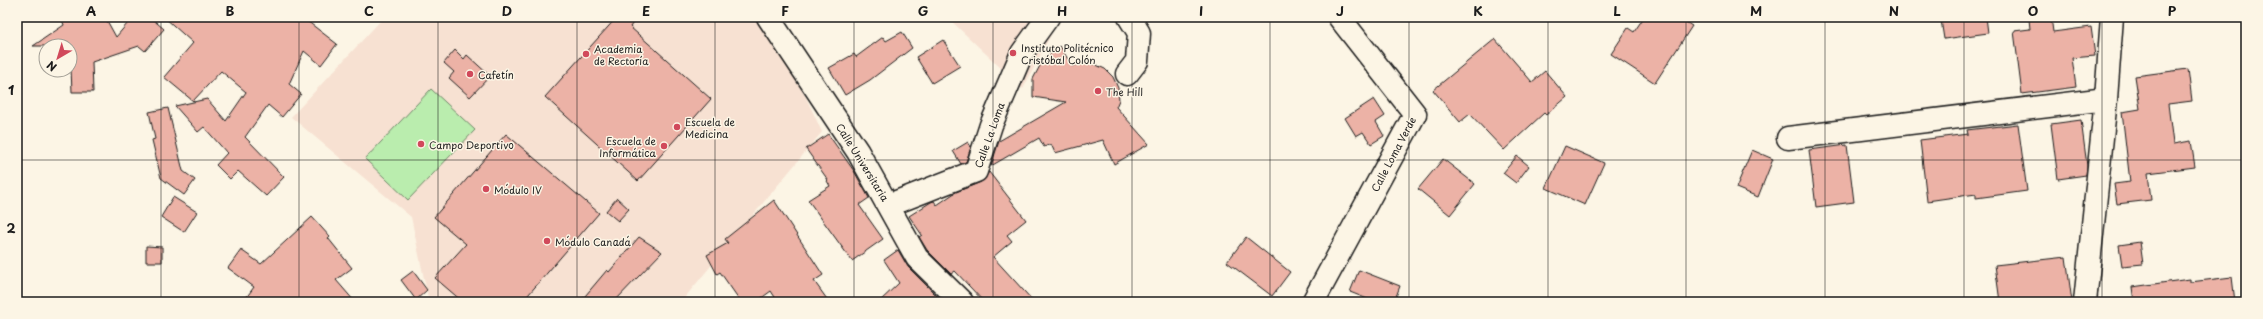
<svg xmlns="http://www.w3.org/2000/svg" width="2263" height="319" font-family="'Playpen Sans',sans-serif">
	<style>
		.built { fill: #f7e1d2 }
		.green { fill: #baedae; stroke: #6b8465 }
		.building { fill: #ecb2a6; stroke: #1c1c1c }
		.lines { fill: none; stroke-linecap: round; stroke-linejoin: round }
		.minor-casing { stroke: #1c1c1c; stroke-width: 25 }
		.minor { stroke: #fcf5e5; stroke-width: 22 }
		.grid { fill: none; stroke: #1c1c1c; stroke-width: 1; stroke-opacity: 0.55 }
		.poi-dot { fill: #d1495b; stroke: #fcf5e5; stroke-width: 1.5 }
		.labels { text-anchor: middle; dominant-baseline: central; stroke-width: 3; stroke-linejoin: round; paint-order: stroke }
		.poi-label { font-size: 10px; fill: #1c1c1c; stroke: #fcf5e5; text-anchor: start }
		.street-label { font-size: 10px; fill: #1c1c1c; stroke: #fcf5e5 }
		.neatline { fill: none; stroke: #1c1c1c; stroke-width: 1.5 }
		.grid-label { font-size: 13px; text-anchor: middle; font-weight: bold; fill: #1c1c1c }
	</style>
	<rect width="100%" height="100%" fill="#fcf5e5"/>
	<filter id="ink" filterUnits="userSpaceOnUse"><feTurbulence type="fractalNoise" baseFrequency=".025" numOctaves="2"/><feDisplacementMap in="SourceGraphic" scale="8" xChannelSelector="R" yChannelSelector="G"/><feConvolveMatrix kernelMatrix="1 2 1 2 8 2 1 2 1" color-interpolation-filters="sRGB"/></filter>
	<g filter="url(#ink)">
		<!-- built -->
		<g class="built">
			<path d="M384,17h372l48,76 18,39 -141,170h-252l-18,-85 -120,-100z"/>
			<path d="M947,17h113l-37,72z"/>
		</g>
		<!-- green -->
		<path class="green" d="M431,89l44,41 -67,70 -43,-41z"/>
		<!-- building -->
		<g class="building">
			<path d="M61,17h44l11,20 17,-20h17l14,12 -19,22 -6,-5 -47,16 1,30h-21l-2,-46h-37l31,-21z"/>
			<path d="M164,17h138l35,27 -16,21 -17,-14 -15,33 12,10 -19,23 -14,-12 -23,32 39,40 -18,19 -28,-25 -8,8 -14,-14 11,-12 -23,-26 -6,5 -23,-26 32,-7 19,22 20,-29 -25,-21 -28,30 -29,-24 29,-34z"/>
			<path d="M617,17h20l-7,10 81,72 -73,82 -93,-84z"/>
			<path d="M1644,17h34l14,9 -37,57 -44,-29 17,-26 6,4z"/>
			<path d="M1963,17h23l2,16 -44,6 -3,-19z"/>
			<path d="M2051,17l2,15 38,-5 4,29 -23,2 4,29 -54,7 -8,-63 16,-2 -1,-10z"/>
			<path d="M902,32l10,16 -42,32 -25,15 -16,-27 25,-14 2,3 27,-20 3,4z"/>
			<path d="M1495,39l37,43 13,-11 22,26 -21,18 -2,-2 -40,37 -34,-36 -10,8 -27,-32z"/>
			<path d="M943,40l17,26 -28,17 -16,-26z"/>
			<path d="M1060,46l12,20 10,-3 12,1 11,5 8,8 5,11 1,12 -3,7 33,37 -35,20 -11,-24 -48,13 -4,-9 -7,3 -5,-9 -48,28 8,-25 67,-39 -33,-5v-18l10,-19z"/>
			<path d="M455,50l9,9 3,-4 23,21 -20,21 -21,-19 5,-6 -10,-9z"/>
			<path d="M2188,69l4,32 -24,3 5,40 18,-3 4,26 -47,6 3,27 -34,4 -3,-20 16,-2 -8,-70 18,-3 -5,-33z"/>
			<path d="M1374,99l11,17 -9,6 8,14 -13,8 -8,-12 -7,4 -11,-18z"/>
			<path d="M168,108l15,63 12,9 -11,15 -23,-17 -9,-38 3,-1 -6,-27z"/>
			<path d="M2081,120l6,46 -1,9 -28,4 -7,-55z"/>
			<path d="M2018,124l9,67 -51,7v-4l-49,7 -7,-61 48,-6 -1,-4z"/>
			<path d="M506,134l93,79 -77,89h-59l-28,-24 31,-34 -32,-27z"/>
			<path d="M828,134l26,37 15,27 -10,7 24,34 -31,22 -44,-61 22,-14 -3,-5 1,-1 -22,-31z"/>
			<path d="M968,142l3,5 -5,15 -5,2 -8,-13z"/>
			<path d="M1847,145l7,57 -38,5 -7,-57z"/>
			<path d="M1565,146l39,17 -19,42 -39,-17z"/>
			<path d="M1752,150l21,9 -15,38 -22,-9z"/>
			<path d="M1517,156l12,10 -13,17 -13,-10z"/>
			<path d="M1443,159l32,25 -25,31 -32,-26z"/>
			<path d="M989,172l37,48 -19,15 5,6 -19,16 41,45h-50l-29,-31 -4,3 -24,-24 -8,-13 3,-2 -13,-19 22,-14 3,-1 3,4 19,-13 25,-10z"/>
			<path d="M173,197l24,15 -13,20 -23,-15z"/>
			<path d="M617,198l12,11 -11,12 -12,-10z"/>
			<path d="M774,200l49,75 -9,6 15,21h-51l-7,-11 -15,11h-15l-21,-30 -3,2 -10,-19 21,-12 -3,-4z"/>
			<path d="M312,217l18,20 -2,1 24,30 -16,12 19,22h-112l11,-15 -26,-19 13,-18 20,14z"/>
			<path d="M639,237l23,15 -48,50h-34l27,-32 2,2z"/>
			<path d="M1246,237l44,35 -18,24 -45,-34z"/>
			<path d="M2140,242l3,22 -21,2 -3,-21z"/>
			<path d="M146,246l16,1v15h-16z"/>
			<path d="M898,250l10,17 35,35h-64l20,-19 -15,-23z"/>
			<path d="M2066,257l6,45h-72l-5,-37z"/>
			<path d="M1359,270l41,16 -6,16h-19l-25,-10z"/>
			<path d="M413,271l14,19 -11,10 -15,-20z"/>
			<path d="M2232,277l3,25h-101l-2,-15 58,-8v3z"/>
		</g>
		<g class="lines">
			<!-- minor casing -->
			<g class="minor-casing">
				<g id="minor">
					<path d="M768,17l90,135 59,106 45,44"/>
					<path d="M1127,74l10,-13 2,-28 -10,-16"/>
					<path d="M1788,138l318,-39"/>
					<path d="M889,205l87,-34 15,-46 31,-72 26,-36"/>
					<path d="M1313,302l102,-188 -76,-97"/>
					<path d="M2085,302l21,-203 6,-82"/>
				</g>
			</g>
			<!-- minor -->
			<use href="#minor" class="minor"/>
		</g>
	</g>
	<!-- grid -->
	<path class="grid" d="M161,17v285M299,17v285M438,17v285M577,17v285M715,17v285M854,17v285M993,17v285M1132,17v285M1270,17v285M1409,17v285M1548,17v285M1686,17v285M1825,17v285M1964,17v285M2102,17v285M17,160h2229"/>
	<!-- markers -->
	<g class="poi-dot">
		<circle cx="1013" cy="53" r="4"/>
		<circle cx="586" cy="54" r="4"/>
		<circle cx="470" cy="74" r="4"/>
		<circle cx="1098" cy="91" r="4"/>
		<circle cx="677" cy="127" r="4"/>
		<circle cx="421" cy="144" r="4"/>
		<circle cx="664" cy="146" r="4"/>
		<circle cx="486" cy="189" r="4"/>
		<circle cx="547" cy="241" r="4"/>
	</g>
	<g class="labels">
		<!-- poi labels -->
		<g class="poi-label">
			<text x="1021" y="47">Instituto Politécnico<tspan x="1021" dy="12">Cristóbal Colón</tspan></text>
			<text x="594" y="48">Academia<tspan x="594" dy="12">de Rectoría</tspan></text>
			<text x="478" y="74">Cafetín</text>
			<text x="1106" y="91">The Hill</text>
			<text x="685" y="121">Escuela de<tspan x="685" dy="12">Medicina</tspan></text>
			<text x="656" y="140" text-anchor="end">Escuela de<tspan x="656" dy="12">Informática</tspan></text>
			<text x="429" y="144">Campo Deportivo</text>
			<text x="494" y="189">Módulo IV</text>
			<text x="555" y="241">Módulo Canadá</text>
		</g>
		<!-- street labels -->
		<g class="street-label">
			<text transform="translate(989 135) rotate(-70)">Calle La Loma</text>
			<text transform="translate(1393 154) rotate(-62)">Calle Loma Verde</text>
			<text transform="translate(863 162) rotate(58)">Calle Universitaria</text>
		</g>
	</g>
	<!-- margin -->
	<rect width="2263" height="319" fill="none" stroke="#fcf5e5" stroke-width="44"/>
	<!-- north arrow -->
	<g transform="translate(58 58) rotate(218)"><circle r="19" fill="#fcf5e5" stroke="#a29e95"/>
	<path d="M0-3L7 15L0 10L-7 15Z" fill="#d1495b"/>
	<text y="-6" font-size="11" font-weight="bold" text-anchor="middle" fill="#1c1c1c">N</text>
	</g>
	<rect x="22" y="22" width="2219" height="275" class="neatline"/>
	<g class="grid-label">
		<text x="91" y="16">A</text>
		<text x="230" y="16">B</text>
		<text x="369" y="16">C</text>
		<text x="507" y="16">D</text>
		<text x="646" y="16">E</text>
		<text x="785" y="16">F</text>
		<text x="923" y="16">G</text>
		<text x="1062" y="16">H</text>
		<text x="1201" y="16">I</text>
		<text x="1340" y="16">J</text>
		<text x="1478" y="16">K</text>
		<text x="1617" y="16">L</text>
		<text x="1756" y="16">M</text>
		<text x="1894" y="16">N</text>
		<text x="2033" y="16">O</text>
		<text x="2172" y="16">P</text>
		<text x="11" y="95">1</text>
		<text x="11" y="233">2</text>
	</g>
</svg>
